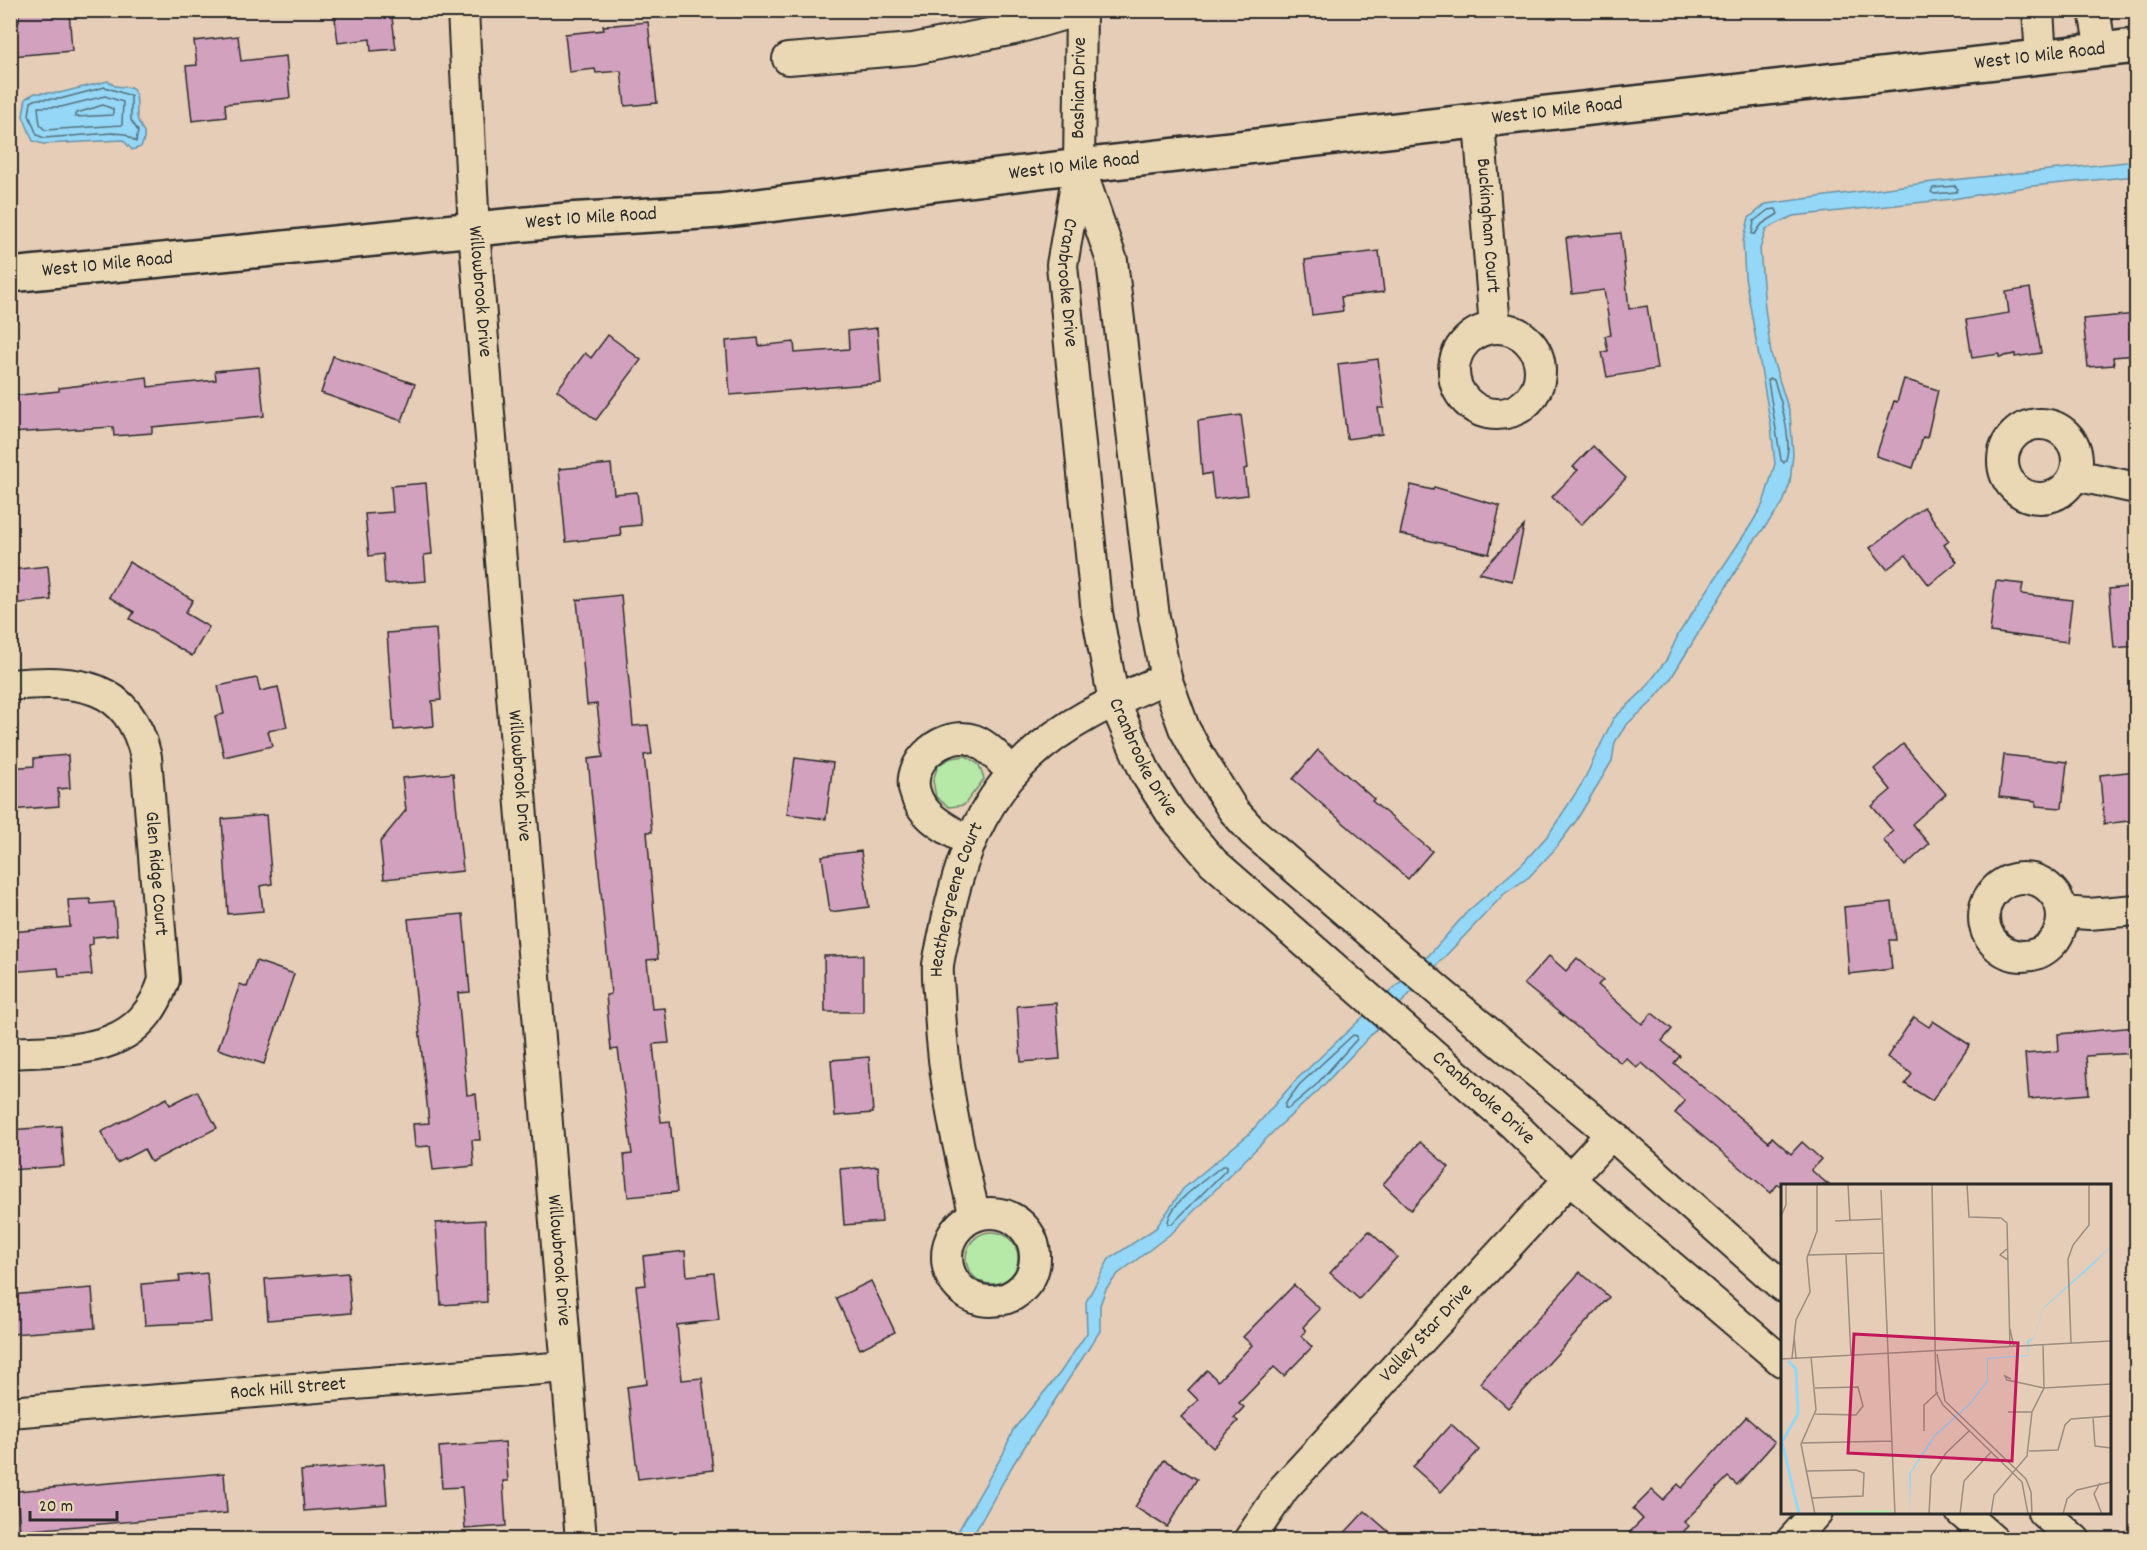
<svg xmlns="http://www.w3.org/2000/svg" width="2147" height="1550" font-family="Dekko,sans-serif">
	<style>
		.green { fill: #b6e8a8; stroke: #708a6a; stroke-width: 1.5 }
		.water { fill: #95d7f6; stroke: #6b92a5; stroke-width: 1.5 }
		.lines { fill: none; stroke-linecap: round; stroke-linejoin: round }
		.shore { stroke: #55707c; stroke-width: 1.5 }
		.building { fill: #d2a1be; stroke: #2b2b2b; stroke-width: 1.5 }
		.minor-casing { stroke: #2b2b2b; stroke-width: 34 }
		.major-casing { stroke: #2b2b2b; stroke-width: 38 }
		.minor { stroke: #ead8b5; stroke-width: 30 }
		.major { stroke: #ead8b5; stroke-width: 33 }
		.labels { text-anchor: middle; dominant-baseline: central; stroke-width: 4.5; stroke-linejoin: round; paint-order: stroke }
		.street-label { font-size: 20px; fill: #2b2b2b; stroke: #ead8b5 }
		.inset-river { fill: none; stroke: #95d7f6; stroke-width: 3 }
		.inset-road { fill: none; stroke: #9b8c7f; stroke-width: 1.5 }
		.view { fill: #c2185b; fill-opacity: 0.15; stroke: #c2185b; stroke-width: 3 }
		.inset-edge { fill: none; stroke: #2b2b2b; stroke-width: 3 }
	</style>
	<rect width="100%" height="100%" fill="#e5cdb7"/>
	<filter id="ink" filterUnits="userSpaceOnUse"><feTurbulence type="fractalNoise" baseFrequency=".0167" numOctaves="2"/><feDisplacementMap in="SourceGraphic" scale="12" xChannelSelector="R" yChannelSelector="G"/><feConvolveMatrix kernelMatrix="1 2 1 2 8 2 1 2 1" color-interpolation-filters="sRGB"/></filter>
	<g filter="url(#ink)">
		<!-- green -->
		<g class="green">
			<path d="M966,756l13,9 5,14 -20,26 -15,2 -13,-10 -3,-16 5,-16 13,-7z"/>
			<circle cx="992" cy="1258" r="26"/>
		</g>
		<!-- water -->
		<g class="water">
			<path d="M108,81l7,5 17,2c7,9 4,16 5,28 1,14 13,12 4,31l-9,3 -9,-10 -80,4 -10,-3 -10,-25 3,-18 9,-5h24z"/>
			<path d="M2136,161v15l-104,10 -80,13 -159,17 -27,13 -6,20 5,59 6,46 19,60 3,40 -3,29 -7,20 -31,41 -82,136 -19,23 -25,22 -11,17 -3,19 -36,60 -21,28 -26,28 -25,17 -185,196 -43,39 -103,103 -55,42 -12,15 -6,16v26l-86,132 -43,76 -18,1 50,-86 10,-24 47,-57 27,-40 -1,-31 23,-43 47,-31 27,-39 66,-55 47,-54 134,-126 37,-42 55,-48 27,-30 34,-52 30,-63 31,-29 23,-31 12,-26 73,-110 11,-19 12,-40 -4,-38 -26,-149 -2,-35 6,-24 17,-14 167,-22z"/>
		</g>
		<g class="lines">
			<!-- shore -->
			<g class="shore">
				<path d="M105,87l26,9v24l7,11 -2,11 -11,-8 -13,-1 -68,5 -7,-3 -8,-20 2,-13 6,-3h23z"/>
				<path d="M105,96l18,6 -1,23 -77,5 -5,-5 -2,-18h23z"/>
				<path d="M103,105l10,4v6l-38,2 2,-4z"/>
				<path d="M1955,186l3,3 -2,3 -22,2 -3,-2 2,-4z"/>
				<path d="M1776,209l2,5 -16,10 -7,10h-3l2,-13 14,-11z"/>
				<path d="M1770,378l4,2c6,17 21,68 10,83l-3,-3 -13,-79z"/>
				<path d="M1353,1035l4,1v3l-42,47 -26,22h-4v-4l15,-20z"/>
				<path d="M1222,1166h4v4l-54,54h-4c0,-21 39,-45 54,-58z"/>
			</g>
		</g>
		<!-- building -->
		<g class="building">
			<path d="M19,10h50l3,41 -61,5 -1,-34h9z"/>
			<path d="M334,10h57l5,39 -25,2 -1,-12 -32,4z"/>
			<path d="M648,22l9,81 -32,3 -4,-35 -25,2 -1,-4 -26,3 -4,-38 39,-4 -1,-4z"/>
			<path d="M238,36l3,25 45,-5 4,42 -65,6 1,13 -34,4 -6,-55 11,-1 -3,-24z"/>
			<path d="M1621,233l8,76 18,-3 10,63 -50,8 -5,-25 6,-1 -3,-15 6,-1 -7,-45 -32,4 -6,-56z"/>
			<path d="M1379,251l5,41 -43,5 2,14 -31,4 -7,-55z"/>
			<path d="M2030,288l11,65 -26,4v-3l-16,3v-3l-27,4 -6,-38 43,-7 -3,-21z"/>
			<path d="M2136,314v41l-23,2 1,8 -26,2 -5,-48z"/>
			<path d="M877,328l4,55 -151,12 -4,-54 32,-3 1,8 35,-4 1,11 54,-4 -1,-18z"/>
			<path d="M608,335l33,25 -45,60 -39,-30 28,-37 6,5z"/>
			<path d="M333,356l82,28 -13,37 -81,-28z"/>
			<path d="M1378,359l6,49h-6l4,26 -35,5 -9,-75z"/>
			<path d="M259,367l5,49 -112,11v6l-38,3 -1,-9 -103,6v-37l49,-5v-3l88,-11 1,10 68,-7 -1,-9z"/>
			<path d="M1904,379l34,11 -11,48 -4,-1 -10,31 -37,-12 18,-55 3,1z"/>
			<path d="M1241,415l7,53 -4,1 3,26 -33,4 -3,-26 -9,2 -4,-54z"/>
			<path d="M1593,446l33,32 -45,47 -29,-28 26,-27 -5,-3z"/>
			<path d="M611,464l3,30 23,-2 4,33 -21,2 1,9 -55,6 -7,-73z"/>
			<path d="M426,483l6,71 -8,1 2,26 -41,3 -2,-30 -14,2 -4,-42 28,-2 -2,-26z"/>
			<path d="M1411,485l22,5 1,-3 66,19 -11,48 -89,-20z"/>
			<path d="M1924,507l25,34 -5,4 13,17 -28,23 -23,-30 -19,14 -17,-21z"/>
			<path d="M1524,526l-12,55 -33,-8z"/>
			<path d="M129,562l64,38 -8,13 24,14 -17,29 -62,-37 4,-7 -25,-15z"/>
			<path d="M48,566l3,34 -41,4v-34z"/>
			<path d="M1996,581l27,3 -2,10 51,6 -5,42 -77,-10z"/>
			<path d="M2136,586v60l-22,2 -5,-59z"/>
			<path d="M621,595l12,131 15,-1 4,29 -8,1 8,77h-5l11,127 -11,1 5,49 13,-1 4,35 -16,1 8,78 9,-1 7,71 -49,5 -4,-42 8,-1 -14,-105 -7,1 -5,-55 5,-1 -23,-235 15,-2 -6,-53 -10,1 -10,-105z"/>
			<path d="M436,629l5,71 -9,1 2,25 -40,4 -7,-97z"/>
			<path d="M257,678l3,13 18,-4 9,40 -19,4 4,15 -48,11 -9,-41 9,-2 -6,-28z"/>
			<path d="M1903,744l43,50 -34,30 17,20 -24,22 -22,-26 10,-9 -21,-25 19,-16 -17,-21z"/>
			<path d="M1318,750l56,49 -2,2 60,50 -24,28 -115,-100z"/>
			<path d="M68,755l2,33 -12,1 1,17 -49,4v-42l24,-2v-8z"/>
			<path d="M2004,755l63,7 -5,46 -26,-2v-5l-37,-4z"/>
			<path d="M795,758l38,5 -7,56 -39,-5z"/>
			<path d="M2136,771v49l-32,4 -4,-49z"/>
			<path d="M453,773l10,98 -79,8 -4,-37 26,-32 -4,-32z"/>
			<path d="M266,815l6,69 -12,2 3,25 -35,3 -6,-95z"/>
			<path d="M861,851l8,56 -39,5 -8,-56z"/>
			<path d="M90,899l1,5 23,-2 3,33 -24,2v7l-4,1 3,30 -33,2 -1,-9 -48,4v-40l60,-5 -2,-27z"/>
			<path d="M1892,902l4,38h-7l3,29 -43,5 -5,-67z"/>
			<path d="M463,914l7,78 -12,1 9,102 9,-1 4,46h-8l2,26 -41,4 -3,-24 -15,1 -2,-23 16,-1 -21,-204z"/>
			<path d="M863,955v57h-38l-1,-56z"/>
			<path d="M1549,956l17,15 11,-13 26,22 -5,5 44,39 10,-11 20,16 -10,12 18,15 -6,7 95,79 3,-5 19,17 11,-12 19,17 -10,11 18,15h-52l-6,8 -96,-80 10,-12 -43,-38 -5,5 -11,-10 -5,5 -97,-79z"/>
			<path d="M256,961l38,13 -30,90 -46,-15 22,-65 7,3z"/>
			<path d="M1056,1003l4,56 -39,3 -4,-56z"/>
			<path d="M1914,1017l15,10 4,-6 37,24 -38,56 -27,-17 7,-10 -25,-17z"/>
			<path d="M2136,1027v26l-50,3 3,38 -60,5 -4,-45 34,-3 -1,-17z"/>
			<path d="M869,1057l4,56 -38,3 -4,-56z"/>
			<path d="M197,1091l20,37 -66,34 -7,-13 -27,14 -16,-31 66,-34 3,7z"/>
			<path d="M61,1126l3,40 -54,4v-40z"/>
			<path d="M1420,1142l29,25 -38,43 -28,-26z"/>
			<path d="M878,1166l4,56 -38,3 -4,-56z"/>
			<path d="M485,1220l2,82 -46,3 -5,-82z"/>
			<path d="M1369,1231l28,26 -38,42 -29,-26z"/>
			<path d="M685,1251l2,25 27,-3 5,47 -42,5 5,55 20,-2 11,92 -75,9 -11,-92 20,-3 -11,-98 10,-1 -3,-29z"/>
			<path d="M1580,1272l29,25 -101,111 -28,-25z"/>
			<path d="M207,1273l4,49 -66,3 -3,-41 38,-3 -1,-5z"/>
			<path d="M348,1273l3,40 -83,7 -3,-41z"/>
			<path d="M871,1281l24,51 -35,17 -24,-51z"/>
			<path d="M1294,1285l26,24 -17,18 3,4 -5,5 11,11 -28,29 -10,-9 -35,36 5,4 -10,11 4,3 -25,27 -32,-31 17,-17 -10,-10 19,-20 11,11 34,-36 -9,-8z"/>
			<path d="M92,1288l3,40 -83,6 -2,-39z"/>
			<path d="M1746,1417l29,25 -38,43 -9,-8 -44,45 5,4 -13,13h-53l20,-20 -10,-10 19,-19 11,10 15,-16 4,4z"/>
			<path d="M1451,1424l28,26 -38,42 -28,-25z"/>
			<path d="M505,1442l3,39h-5l3,45 -41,3 -3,-42 -20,1 -3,-41z"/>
			<path d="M1164,1460l33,19 -30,48 -32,-20z"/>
			<path d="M384,1464l3,40 -83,7 -3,-40z"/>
			<path d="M224,1473l3,40 -207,18 -3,-40z"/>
			<path d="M1365,1511l32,28h-58z"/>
		</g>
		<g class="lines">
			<!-- minor casing -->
			<g class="minor-casing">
				<g id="minor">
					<path id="s1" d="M463,10l11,220 107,1310"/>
					<path id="s2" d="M1081,10l-2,156 -17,99 35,348 17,88 32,73 25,39 42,49 301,263 55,54 213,182"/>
					<path d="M2038,10l3,48"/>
					<path d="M2094,10l7,40"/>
					<path d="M788,59l125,-10 101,-20 65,-19"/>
					<path id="s3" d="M1479,122l16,206"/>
					<path d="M1080,168l32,93 42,356 12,61 18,50 14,26 35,56 20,22 188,161 170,141 171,152"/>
					<circle cx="1497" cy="371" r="43"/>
					<circle cx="2040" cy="461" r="37"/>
					<path d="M2075,475l61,13"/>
					<path id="s4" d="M10,685c67,-6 119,-3 136,72l18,223c-24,75 -87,69 -154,73"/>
					<path d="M968,841c-20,-12 -47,-24 -53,-49 -9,-31 30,-62 59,-52 15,6 27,21 39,33"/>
					<circle cx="2023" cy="917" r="39"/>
					<path d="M2062,912l27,2 47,-4"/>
					<circle cx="991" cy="1257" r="44"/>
					<path id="s5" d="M975,1216c-17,-68 -32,-136 -35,-206 0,-15 -3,-31 -2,-45 2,-14 6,-27 8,-40 13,-63 34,-123 83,-168 39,-37 88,-57 137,-79"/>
					<path id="s6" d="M10,1412l555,-45"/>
					<path d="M1961,1512l32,28"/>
					<path d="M2043,1512l32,28"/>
					<path id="s7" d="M1249,1540l35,-52 327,-354"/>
					<path d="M1792,1540l25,-28"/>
				</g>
			</g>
			<!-- major casing -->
			<g class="major-casing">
				<g id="major">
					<path id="s8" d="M10,275l557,-55 152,-9 360,-45 1057,-120"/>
				</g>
			</g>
			<!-- minor -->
			<use href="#minor" class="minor"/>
			<!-- major -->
			<use href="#major" class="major"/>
		</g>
	</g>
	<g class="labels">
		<!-- street labels -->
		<g class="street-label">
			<text stroke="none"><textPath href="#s8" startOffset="2042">West 10 Mile Road</textPath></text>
			<text transform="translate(1080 88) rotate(-89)">Bashian Drive</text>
			<text stroke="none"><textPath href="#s8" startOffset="1556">West 10 Mile Road</textPath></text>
			<text stroke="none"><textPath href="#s8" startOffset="1070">West 10 Mile Road</textPath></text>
			<text stroke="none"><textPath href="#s8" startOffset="584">West 10 Mile Road</textPath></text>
			<text stroke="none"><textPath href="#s3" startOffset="104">Buckingham Court</textPath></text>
			<text stroke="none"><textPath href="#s8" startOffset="98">West 10 Mile Road</textPath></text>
			<text stroke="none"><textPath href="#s2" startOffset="274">Cranbrooke Drive</textPath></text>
			<text stroke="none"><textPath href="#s1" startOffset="282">Willowbrook Drive</textPath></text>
			<text stroke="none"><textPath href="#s2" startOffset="759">Cranbrooke Drive</textPath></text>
			<text stroke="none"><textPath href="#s1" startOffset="768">Willowbrook Drive</textPath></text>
			<text stroke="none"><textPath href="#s4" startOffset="291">Glen Ridge Court</textPath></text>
			<text stroke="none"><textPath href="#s5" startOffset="322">Heathergreene Court</textPath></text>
			<text stroke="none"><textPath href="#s2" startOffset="1245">Cranbrooke Drive</textPath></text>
			<text stroke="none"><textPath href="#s1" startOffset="1254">Willowbrook Drive</textPath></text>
			<text stroke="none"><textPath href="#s7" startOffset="273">Valley Star Drive</textPath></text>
			<text stroke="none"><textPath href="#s6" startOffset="279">Rock Hill Street</textPath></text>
		</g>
	</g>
	<!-- overview -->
	<g transform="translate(1781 1184)">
		<rect width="330" height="330" fill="#e5cdb7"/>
		<path d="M110,326v4h-61v-2z" fill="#b6e8a8"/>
		<path d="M330,62l-19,20 -49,43 -9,29 -5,4 -1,14 -40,3v22l-18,24 -36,32 -2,5 -21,31 -1,41 -1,-40 25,-39 35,-31 18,-24v-22l41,-3 -1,-14 7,-4 9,-29z" fill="#95d7f6"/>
		<path class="inset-river" d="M7,177l8,8 2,45 -16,28 17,72"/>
		<path class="inset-road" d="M67,0l2,37M151,0l4,208 7,13 79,77 6,32M186,0l2,33 32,1 6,5 3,124M100,6l14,324M0,32l5,-11v-21M54,37l46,-2M227,64l-8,7 8,5M26,71l76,-2M65,71l5,101M229,145l4,18M13,152l2,22M290,159l-3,-84 5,-14 16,-20v-41M156,170l8,47 81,78 5,13 1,22M30,173l5,53 -15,34 14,70M11,174l4,-38 14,-28 -3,-34 10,-27v-47M0,175l330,-18M230,195l-6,-3 2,4 37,8 67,-4M34,204l43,-1 5,19 -7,9 -41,-1M227,228h24M312,233l2,29 16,2M143,247v-26l14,-13M20,259l91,-2M248,267l29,-1 7,-25 6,-6 40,-3M26,287l49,-1 8,3 -1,23 -51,2M319,299l-6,11 8,20M148,330l2,-38 15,-23 23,-22M179,330l4,-33 27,-29M210,330l3,-19 33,-39 5,-44 12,-24 -1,-43M282,330l4,-15 10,-9 34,-8"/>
		<path class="view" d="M73,150l164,9 -6,118 -164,-8z"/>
		<rect width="330" height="330" class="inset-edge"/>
	</g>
	<!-- margin -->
	<rect width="2147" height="1550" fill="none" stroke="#ead8b5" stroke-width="36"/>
	<rect x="18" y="18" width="2111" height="1514" fill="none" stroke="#2b2b2b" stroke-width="2" filter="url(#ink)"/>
	<!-- scale -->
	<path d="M30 1511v9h87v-9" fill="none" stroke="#2b2b2b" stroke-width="3"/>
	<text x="39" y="1511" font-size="18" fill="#2b2b2b" stroke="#ead8b5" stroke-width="4.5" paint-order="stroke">20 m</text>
</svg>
